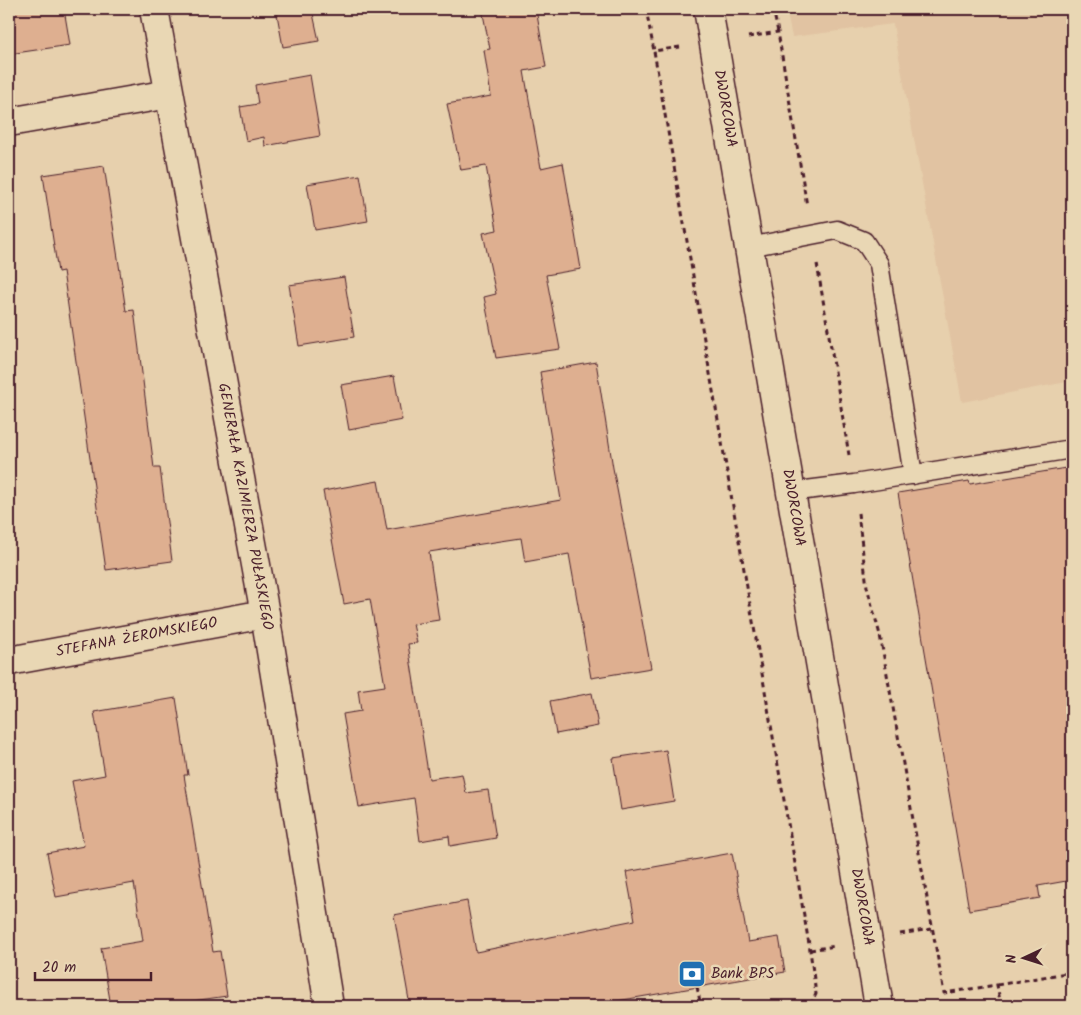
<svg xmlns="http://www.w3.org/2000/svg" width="1081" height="1015" font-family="Kalam,sans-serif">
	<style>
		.built { fill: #e1c3a2 }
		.building { fill: #deaf90; stroke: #4a1f2b }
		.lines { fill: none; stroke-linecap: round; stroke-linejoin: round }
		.lane-casing { stroke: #4a1f2b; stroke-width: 21 }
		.street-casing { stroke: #4a1f2b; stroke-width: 31 }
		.path { stroke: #4a1f2b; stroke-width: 3; stroke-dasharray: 5 4; stroke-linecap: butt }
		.lane { stroke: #e9d7b4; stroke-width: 18 }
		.street { stroke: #e9d7b4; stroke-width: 28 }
		.labels { text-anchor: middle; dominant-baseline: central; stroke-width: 5; stroke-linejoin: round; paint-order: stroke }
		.street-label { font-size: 15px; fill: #4a1f2b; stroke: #e9d7b4 }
		.poi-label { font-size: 15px; fill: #4a1f2b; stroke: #e9d7b4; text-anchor: start }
	</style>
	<rect width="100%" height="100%" fill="#e7d0ad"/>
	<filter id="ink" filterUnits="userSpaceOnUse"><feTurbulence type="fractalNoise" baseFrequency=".02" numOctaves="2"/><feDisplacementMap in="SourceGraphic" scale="10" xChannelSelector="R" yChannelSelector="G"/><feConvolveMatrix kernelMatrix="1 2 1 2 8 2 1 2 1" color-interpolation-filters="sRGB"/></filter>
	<g filter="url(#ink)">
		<!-- built -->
		<path class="built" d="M786,9h286v372l-110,21 -69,-378 -101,13z"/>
		<!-- building -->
		<g class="building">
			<path d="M9,9h55l6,36 -61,9z"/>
			<path d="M276,9h36l7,32 -36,6z"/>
			<path d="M482,9h54l10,58 -22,4 17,97 22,-5 18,106 -35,6 14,74 -64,9 -12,-61 12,-3 -13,-61 14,-3 -11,-64 -25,4 -14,-66 44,-8 -7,-46 6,-1z"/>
			<path d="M310,75l10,61 -55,10 -1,-9 -18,4 -6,-34 18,-3 -3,-19z"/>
			<path d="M104,166l22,145 8,-1 20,158h6l12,93 -66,9 -43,-299 -5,1 -15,-97z"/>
			<path d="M360,175l8,46 -53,9 -8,-46z"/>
			<path d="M344,277l10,60 -55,9 -10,-61z"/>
			<path d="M596,362l17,106 38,200 -60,10 -22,-124 -44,8 -4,-24 -92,14 10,68 -26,4 4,19 -9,1 21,135 33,-5 4,19 22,-3 8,48 -46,8 -1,-10 -29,5 -6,-43 -55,9 -16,-93 18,-3 -3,-21 27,-4 -15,-87 -26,5 -21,-113 55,-10 9,49 174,-30 -21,-128z"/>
			<path d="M394,376l8,44 -53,10 -8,-45z"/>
			<path d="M1072,467v413l-34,6 2,12 -71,12 -71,-417 71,-12 1,3z"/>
			<path d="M592,693l6,33 -42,8 -6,-33z"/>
			<path d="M176,698l12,77h-4l29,177 7,-1 7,45 -69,10h-47l-10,-58 42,-7 -9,-58 -78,14 -9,-44 37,-7 -12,-65 33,-6 -11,-63z"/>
			<path d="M666,750l8,51 -53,9 -8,-52z"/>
			<path d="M732,853l16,89 31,-5 6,35 -197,34h-178l-16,-91 73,-14 9,51 159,-32 -9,-48z"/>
		</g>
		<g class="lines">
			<!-- lane casing -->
			<g class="lane-casing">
				<g id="lane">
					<path d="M749,247l88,-17 27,11 15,23 34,211"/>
					<path d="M790,492l64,-8 218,-35"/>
				</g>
			</g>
			<!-- street casing -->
			<g class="street-casing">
				<g id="street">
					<path id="s1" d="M154,9l111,605 64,392"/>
					<path id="s2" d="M708,9l171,997"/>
					<path d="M9,122l160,-28"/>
					<path id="s3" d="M9,661l256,-47"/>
				</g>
			</g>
			<!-- path -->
			<g class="path">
				<path d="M646,9l8,42"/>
				<path d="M773,9l5,23"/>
				<path d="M748,37l30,-5 29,174"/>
				<path d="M680,47l-26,4 156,899 6,44 -6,12"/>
				<path d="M817,264l32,191"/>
				<path d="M858,513l9,74 13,48 64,358 53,-8 4,21"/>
				<path d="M900,934l31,-5"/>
				<path d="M810,950l25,-4"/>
				<path d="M997,985l75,-13"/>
				<path d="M697,987l4,19"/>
			</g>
			<!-- lane -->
			<use href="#lane" class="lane"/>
			<!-- street -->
			<use href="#street" class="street"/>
		</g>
	</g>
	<!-- icons -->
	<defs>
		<g id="bank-square" transform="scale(1.4375)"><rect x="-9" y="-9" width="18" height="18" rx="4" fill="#1f6fb2" stroke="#e9d7b4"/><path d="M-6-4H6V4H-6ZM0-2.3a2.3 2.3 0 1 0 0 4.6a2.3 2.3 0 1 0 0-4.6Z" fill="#fff"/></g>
	</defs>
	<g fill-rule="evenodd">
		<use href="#bank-square" x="692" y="974"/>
	</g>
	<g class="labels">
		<!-- street labels -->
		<g class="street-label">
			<text stroke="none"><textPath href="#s2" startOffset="101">DWORCOWA</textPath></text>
			<text stroke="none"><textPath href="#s1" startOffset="506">GENERAŁA KAZIMIERZA PUŁASKIEGO</textPath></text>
			<text stroke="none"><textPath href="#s2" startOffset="506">DWORCOWA</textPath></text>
			<text stroke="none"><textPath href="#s3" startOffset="130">STEFANA ŻEROMSKIEGO</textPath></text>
			<text stroke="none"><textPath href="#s2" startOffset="911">DWORCOWA</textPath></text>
		</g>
		<!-- poi labels -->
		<g class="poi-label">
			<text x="711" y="974">Bank BPS</text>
		</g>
	</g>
	<!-- margin -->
	<rect width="1081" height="1015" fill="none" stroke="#e9d7b4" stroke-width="30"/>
	<rect x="15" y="15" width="1051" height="985" fill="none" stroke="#4a1f2b" stroke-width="2" filter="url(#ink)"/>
	<!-- north arrow -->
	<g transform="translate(1024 958) rotate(266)" stroke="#e9d7b4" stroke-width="4" paint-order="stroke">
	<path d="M0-4L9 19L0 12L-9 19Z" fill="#4a1f2b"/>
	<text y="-8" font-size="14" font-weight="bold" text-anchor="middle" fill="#4a1f2b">N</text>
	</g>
	<!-- scale -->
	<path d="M35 972v8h116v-8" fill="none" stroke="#4a1f2b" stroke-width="2.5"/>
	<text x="42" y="972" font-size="15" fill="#4a1f2b" stroke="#e9d7b4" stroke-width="4" paint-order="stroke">20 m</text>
</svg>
